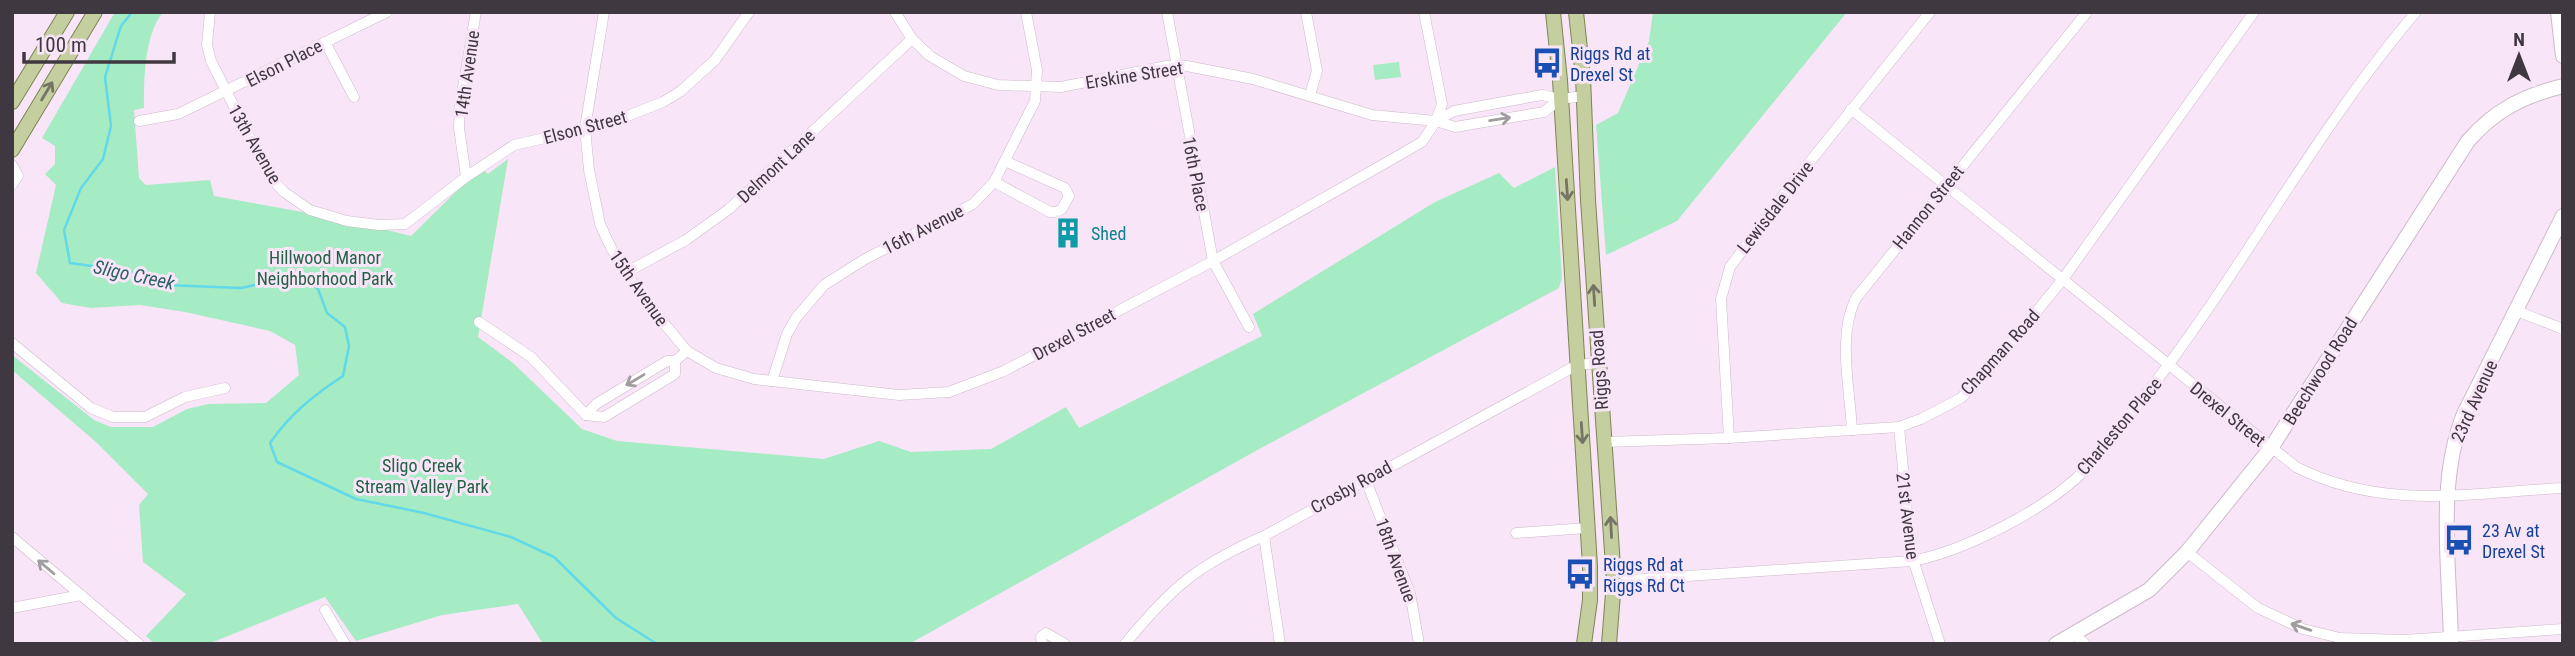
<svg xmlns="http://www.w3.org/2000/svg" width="2575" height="656" font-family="'Roboto Condensed',sans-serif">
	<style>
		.green { fill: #a5ebc3 }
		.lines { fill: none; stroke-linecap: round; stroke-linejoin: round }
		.stream { stroke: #62d9e9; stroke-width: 2.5 }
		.street-casing { stroke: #ccb9cb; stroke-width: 11 }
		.secondary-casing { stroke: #ccb9cb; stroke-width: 16 }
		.primary-casing { stroke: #7c8554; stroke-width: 16 }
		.street { stroke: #fff; stroke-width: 10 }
		.secondary { stroke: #fff; stroke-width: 14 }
		.primary { stroke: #c4ce9f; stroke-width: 14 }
		.oneway { stroke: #757466 }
		.oneway2 { stroke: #a09ca0 }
		.labels { text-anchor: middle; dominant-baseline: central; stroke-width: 6; stroke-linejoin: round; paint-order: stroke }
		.transit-label { font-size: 18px; fill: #164399; stroke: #f9e5f8; text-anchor: start }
		.street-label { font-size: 18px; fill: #403840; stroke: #f9e5f8 }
		.culture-label { font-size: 18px; fill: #0d838f; stroke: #f9e5f8; text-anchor: start }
		.park-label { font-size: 18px; fill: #236244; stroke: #f9e5f8 }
		.water-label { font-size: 19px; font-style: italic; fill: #2e6067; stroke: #f9e5f8 }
	</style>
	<rect width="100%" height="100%" fill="#f9e5f8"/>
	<!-- green -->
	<g class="green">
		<path d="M115,12h48c-19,24 -19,67 -19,96l-10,2 5,68 7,7 64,-5 4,16 133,24 64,16 70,-69 7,7 20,-15 -30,178 35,26 69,66 35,12 207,18 55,-18 32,11 80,-3 75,-42 13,21 183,-92 -9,-22 182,-112 64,-29 15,15 41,-21 7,111 -3,10 -298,160 -352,196h-366l-25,-40 -76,11 -86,26 -31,-44 -117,47h-53l-9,-8 40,-42 -43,-32 -4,-57 9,-11 -52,-52 -84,-72v-15l82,65 17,7h42l34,-18 22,-5 57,-1 33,-28 -4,-30 -25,-14 -85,-19 -45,-7 -49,3 -29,-5 -26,-30 20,-88 -11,-11 10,-10v-18l-13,-8z"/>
		<path d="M1653,12h194l-170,209 -71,34 -10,-130 22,-12 31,-72z"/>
		<path d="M1399,62l2,15 -26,3 -2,-15z"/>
	</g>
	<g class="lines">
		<!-- stream -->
		<path class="stream" d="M132,12l-11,14 -16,51 6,49 -8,33 -22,29 -17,42 6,33 58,8 38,14 75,3 59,-13 18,14 9,24 18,14 4,19 -6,30c-29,19 -53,38 -73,67l7,19 79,37 68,14 87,24 43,20 62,61 41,26"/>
		<!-- street casing -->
		<g class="street-casing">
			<g id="street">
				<path d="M210,12l-3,33 4,16 58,115 15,16 26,18 37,11 32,4 26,-1 61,-47 48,-32 93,-21 56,-22 18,-11 34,-31 34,-48"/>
				<path d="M604,12l-19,116 4,42 11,54 11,24 28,45 48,58 29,17 38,11 145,16 50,-3 55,-21 209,-110 176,-100 33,-19 14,-21 18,-10 88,-16 18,4 24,-3"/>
				<path d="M895,12l17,27 18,17 34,20 34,9 63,2 106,-21h20l66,13 119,36 64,6 19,6 89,-15 16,-13"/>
				<path d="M1167,12l46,249 36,66"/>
				<path d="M1306,12l11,59 -7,24"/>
				<path d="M1424,12l18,92 -6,17"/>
				<path d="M325,42l29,55"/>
				<path d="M1851,109l445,358c87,44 173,26 267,21"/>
				<path d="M139,121l39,-7 209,-102"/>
				<path d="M12,165l6,11 -6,9"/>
				<path d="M466,177l-7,-49 1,-23 16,-93"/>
				<path d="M994,182l56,30h7l5,-3 7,-13 -4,-8 -58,-26"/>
				<path d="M625,273l61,-33 43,-31 183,-170"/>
				<path d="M2517,311l46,18"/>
				<path d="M479,322l52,35 55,58"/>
				<path d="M12,343l79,65 22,9h32l40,-20 40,-9"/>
				<path d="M772,381l15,-47 9,-16 28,-33 41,-26 108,-55 21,-22 41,-81 2,-31 -11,-58"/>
				<path d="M586,415l10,-11 71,-43h8l12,-10"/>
				<path d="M586,415l18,2 71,-43v-13"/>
				<path d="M1899,427l12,126 29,91"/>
				<path d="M1852,430c-2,-41 -15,-95 4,-132l231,-286"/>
				<path d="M1729,438l-8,-139 9,-32 54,-73 146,-182"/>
				<path d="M1604,442l125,-4 170,-11 22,-8 40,-21 29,-29 73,-90 191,-267"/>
				<path d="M1365,478l45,115 9,51"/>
				<path d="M1516,533l71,-5"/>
				<path d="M1264,536l16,108"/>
				<path d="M12,537l127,107"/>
				<path d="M2187,552l71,56 45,21 37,9 64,2 159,-11"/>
				<path d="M1614,581l298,-20c53,-10 134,-52 172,-90 22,-23 40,-50 60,-74 97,-124 170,-265 272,-385"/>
				<path d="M12,608l69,-13"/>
				<path d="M325,610l20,34"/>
				<path d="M2075,635l10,9"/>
				<path d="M1042,644l-1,-7 5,-4 19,11"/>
				<path d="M1125,644c46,-56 72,-79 139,-108l313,-171 22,-2"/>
			</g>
		</g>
		<!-- secondary casing -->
		<g class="secondary-casing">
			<g id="secondary">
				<path d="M2558,12l5,44"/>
				<path d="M2056,644l93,-54 38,-38 84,-104 197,-307c27,-31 55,-45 95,-55"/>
				<path d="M2451,644c-1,-73 -15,-162 13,-230l99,-198"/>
			</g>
		</g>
		<!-- primary casing -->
		<g class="primary-casing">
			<g id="primary">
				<path d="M1553,12l7,68 30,486v34l-6,44"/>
				<path d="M1576,12l7,65 5,123 26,381 -5,63"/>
				<path d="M12,102l55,-90"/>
				<path d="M12,150l83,-138"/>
			</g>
		</g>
		<!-- street -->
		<use href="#street" class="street"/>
		<!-- secondary -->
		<use href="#secondary" class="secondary"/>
		<!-- primary -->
		<use href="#primary" class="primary"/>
	</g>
	<!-- one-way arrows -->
	<defs><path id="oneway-shaft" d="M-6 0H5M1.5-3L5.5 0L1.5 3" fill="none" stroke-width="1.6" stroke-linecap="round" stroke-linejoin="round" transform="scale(1.75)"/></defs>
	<g class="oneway">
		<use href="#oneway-shaft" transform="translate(47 91) rotate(-59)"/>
		<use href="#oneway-shaft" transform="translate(1567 190) rotate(86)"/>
		<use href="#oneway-shaft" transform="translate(1594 295) rotate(-94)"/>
		<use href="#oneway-shaft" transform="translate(1582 433) rotate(86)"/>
		<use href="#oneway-shaft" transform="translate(1611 527) rotate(-93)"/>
	</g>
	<g class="oneway2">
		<use href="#oneway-shaft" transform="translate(1500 119) rotate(-9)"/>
		<use href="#oneway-shaft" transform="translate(635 380) rotate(149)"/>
		<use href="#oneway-shaft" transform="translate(46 567) rotate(-140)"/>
		<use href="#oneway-shaft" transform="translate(2301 627) rotate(-161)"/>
	</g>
	<!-- icons -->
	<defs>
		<g id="bus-bare" transform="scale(2.415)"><path d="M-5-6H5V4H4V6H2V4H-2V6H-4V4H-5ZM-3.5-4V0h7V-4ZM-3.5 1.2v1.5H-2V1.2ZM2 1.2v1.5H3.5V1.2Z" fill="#1a4fb4" stroke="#f9e5f8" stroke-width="2.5" paint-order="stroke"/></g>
		<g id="building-bare" transform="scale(2.415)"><path d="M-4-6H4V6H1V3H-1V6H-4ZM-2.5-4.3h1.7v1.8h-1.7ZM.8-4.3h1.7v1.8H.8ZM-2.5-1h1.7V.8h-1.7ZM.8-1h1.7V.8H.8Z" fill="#0f9aa8" stroke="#f9e5f8" stroke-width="2.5" paint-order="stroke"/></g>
	</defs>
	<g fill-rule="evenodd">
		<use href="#bus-bare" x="1547" y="63"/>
		<use href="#building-bare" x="1068" y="233"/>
		<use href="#bus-bare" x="2459" y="540"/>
		<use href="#bus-bare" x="1580" y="574"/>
	</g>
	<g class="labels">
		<!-- transit labels -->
		<g class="transit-label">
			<text x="1570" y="53">Riggs Rd at<tspan x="1570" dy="21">Drexel St</tspan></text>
			<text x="2482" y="530">23 Av at<tspan x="2482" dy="21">Drexel St</tspan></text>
			<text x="1603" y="564">Riggs Rd at<tspan x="1603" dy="21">Riggs Rd Ct</tspan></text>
		</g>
		<!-- street labels -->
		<g class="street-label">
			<text transform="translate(284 63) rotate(-27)">Elson Place</text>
			<text transform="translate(467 74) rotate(-82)">14th Avenue</text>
			<text transform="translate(1134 75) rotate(-9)">Erskine Street</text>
			<text transform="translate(585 127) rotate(-15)">Elson Street</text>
			<text transform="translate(255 144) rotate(60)">13th Avenue</text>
			<text transform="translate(776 166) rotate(-43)">Delmont Lane</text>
			<text transform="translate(1196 174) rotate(79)">16th Place</text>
			<text transform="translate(1775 207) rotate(-52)">Lewisdale Drive</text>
			<text transform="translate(1928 207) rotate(-51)">Hannon Street</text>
			<text transform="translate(923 229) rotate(-27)">16th Avenue</text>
			<text transform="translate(639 288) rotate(55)">15th Avenue</text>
			<text transform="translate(1074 334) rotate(-28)">Drexel Street</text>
			<text transform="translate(2000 352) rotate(-48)">Chapman Road</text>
			<text transform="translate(1599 370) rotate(-94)">Riggs Road</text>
			<text transform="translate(2320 371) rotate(-58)">Beechwood Road</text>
			<text transform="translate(2474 401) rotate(-66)">23rd Avenue</text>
			<text transform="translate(2228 414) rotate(39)">Drexel Street</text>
			<text transform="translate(2119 426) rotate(-50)">Charleston Place</text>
			<text transform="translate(1351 487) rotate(-29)">Crosby Road</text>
			<text transform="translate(1908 516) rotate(83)">21st Avenue</text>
			<text transform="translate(1396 560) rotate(70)">18th Avenue</text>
		</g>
		<!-- culture labels -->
		<g class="culture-label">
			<text x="1091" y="233">Shed</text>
		</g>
		<!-- park labels -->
		<g class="park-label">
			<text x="325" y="257">Hillwood Manor<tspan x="325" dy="21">Neighborhood Park</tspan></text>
			<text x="422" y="465">Sligo Creek<tspan x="422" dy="21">Stream Valley Park</tspan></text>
		</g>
		<!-- water labels -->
		<g class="water-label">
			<text transform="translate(134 275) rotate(12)">Sligo Creek</text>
		</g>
	</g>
	<!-- border -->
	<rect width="2575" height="656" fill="none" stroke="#403840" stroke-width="28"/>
	<!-- north arrow -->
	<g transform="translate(2519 56)" stroke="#f9e5f8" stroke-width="5" paint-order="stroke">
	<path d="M0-5L12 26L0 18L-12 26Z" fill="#403840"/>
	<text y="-10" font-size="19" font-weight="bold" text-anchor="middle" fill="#403840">N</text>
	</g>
	<!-- scale -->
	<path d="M24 52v10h150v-10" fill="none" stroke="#403840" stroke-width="3.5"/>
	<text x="35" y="52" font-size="21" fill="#403840" stroke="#f9e5f8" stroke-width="5" paint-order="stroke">100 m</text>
</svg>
